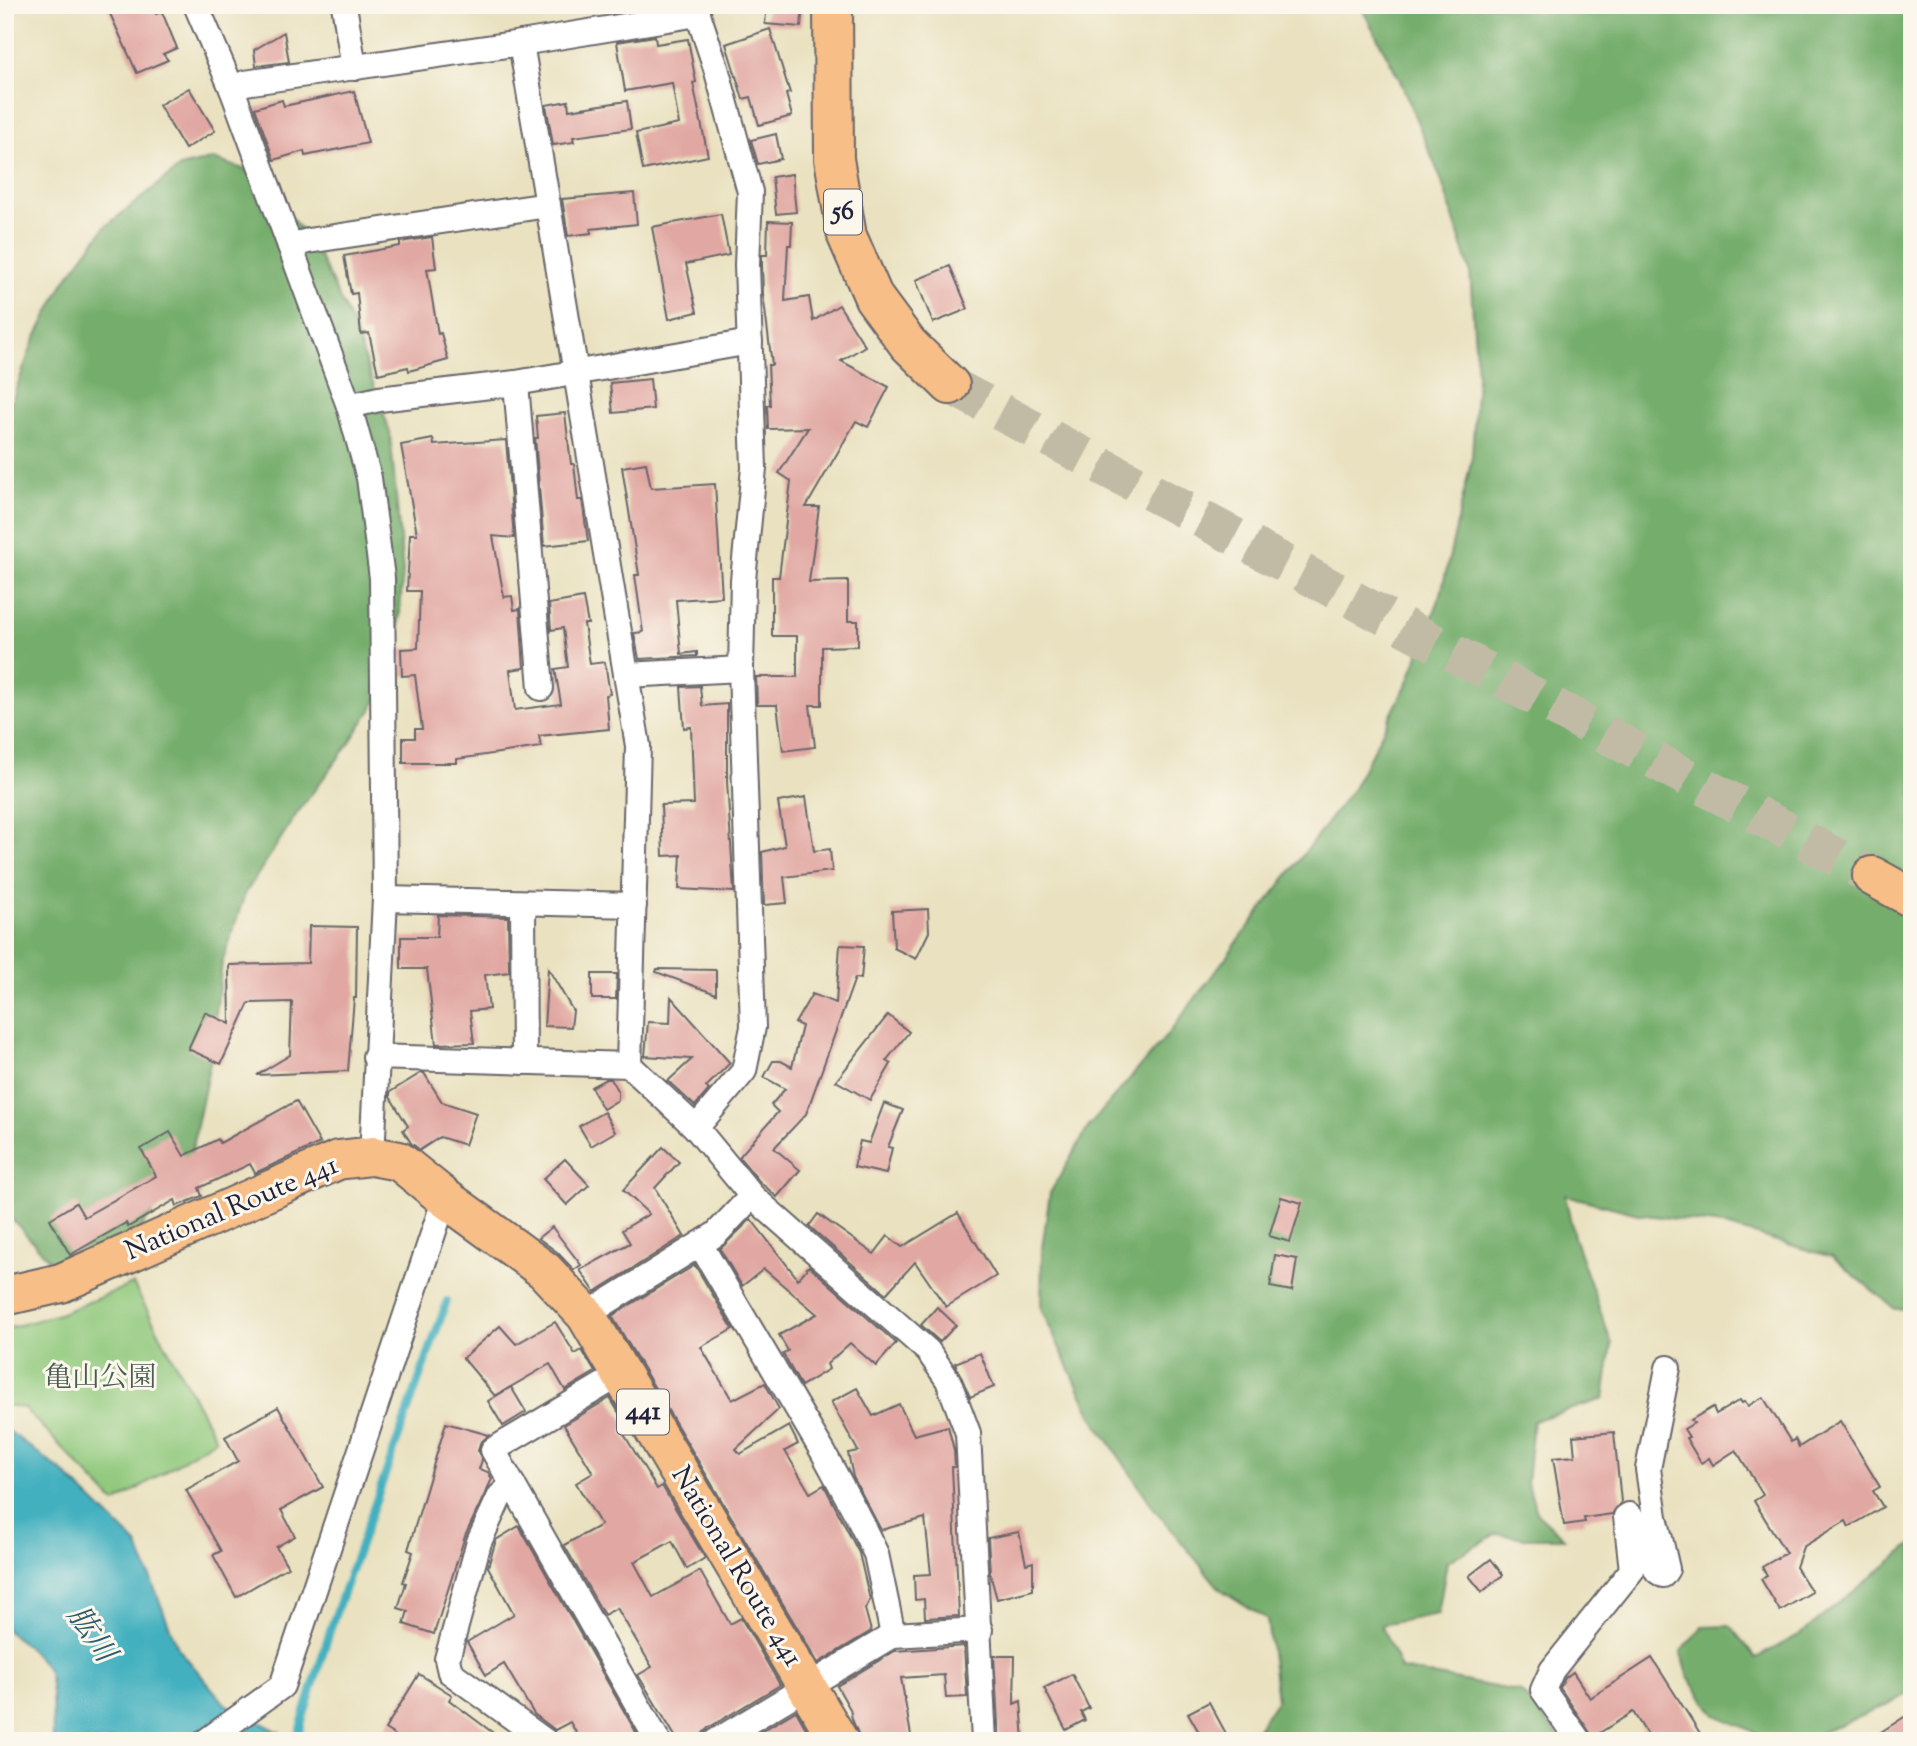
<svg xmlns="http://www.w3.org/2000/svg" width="1917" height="1746" font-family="'Sorts Mill Goudy','Noto Serif JP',serif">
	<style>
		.green { fill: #91c97d; stroke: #5a765c; stroke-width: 2 }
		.forest { fill: #74ad6c; stroke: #4b6854; stroke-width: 2 }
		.water { fill: #43b0bf; stroke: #32697d; stroke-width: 2 }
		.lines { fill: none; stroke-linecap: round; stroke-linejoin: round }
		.stream { stroke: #43b0bf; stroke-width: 8 }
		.building { fill: #e1a7a2 }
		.highway-tunnel { stroke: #c1bba5; stroke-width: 38; stroke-dasharray: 38 19; stroke-linecap: butt }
		.street-casing { stroke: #686569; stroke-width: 28 }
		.highway-casing { stroke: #686569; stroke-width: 42 }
		.street { stroke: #fff; stroke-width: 24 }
		.highway { stroke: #f7be87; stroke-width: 38 }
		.labels { text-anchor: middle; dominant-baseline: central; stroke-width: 6; stroke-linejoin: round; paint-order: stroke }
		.shield { fill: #fbf7ec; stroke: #636270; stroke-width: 2 }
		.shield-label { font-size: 26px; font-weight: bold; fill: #22223b }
		.street-label { font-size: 28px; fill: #22223b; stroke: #fbf7ec }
		.park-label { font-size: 28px; fill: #495c52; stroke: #fbf7ec }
		.water-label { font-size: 30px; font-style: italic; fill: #2f5b70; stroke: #fbf7ec }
	</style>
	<rect width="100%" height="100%" fill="#fbf7ec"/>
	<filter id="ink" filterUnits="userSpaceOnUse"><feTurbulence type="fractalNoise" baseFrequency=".0143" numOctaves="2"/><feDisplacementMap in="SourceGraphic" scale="14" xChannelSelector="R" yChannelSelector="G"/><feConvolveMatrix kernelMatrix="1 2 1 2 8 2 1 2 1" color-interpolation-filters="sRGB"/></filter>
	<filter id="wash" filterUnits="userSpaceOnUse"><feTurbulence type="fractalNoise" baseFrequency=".00686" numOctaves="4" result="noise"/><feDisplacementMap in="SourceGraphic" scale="28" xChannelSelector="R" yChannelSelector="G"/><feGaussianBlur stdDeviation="1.57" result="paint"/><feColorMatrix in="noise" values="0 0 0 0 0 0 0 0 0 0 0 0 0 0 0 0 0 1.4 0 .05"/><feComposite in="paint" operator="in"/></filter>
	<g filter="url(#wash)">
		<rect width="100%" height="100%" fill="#e9e1bf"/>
		<!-- green -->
		<path class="green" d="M133,1284l83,155 -101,64 -91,-95 -19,-3v-76l54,-15z"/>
		<!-- forest -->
		<g class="forest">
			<path d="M1360,5h552v1303l-17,1 -63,-52 -110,-32 -84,-11 -73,-19 9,42 38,107 -8,55 -71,22 -6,61 10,31 27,25h-39l-29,-4 -49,28 -9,52 -57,11 20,44 120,23 42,49h-315l29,-41 -10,-81 -47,-30 -65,-79 -62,-92 -52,-109 1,-61 8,-55 39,-67 80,-93 185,-246 54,-105 33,-88 31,-137 5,-81 -7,-105 -29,-92 -42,-101z"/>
			<path d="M213,159l43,14 60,76 37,77 37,106 13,139 -8,102 -47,72 -52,70 -51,79 -23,69 -12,100 -21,101 -50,66 -52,37 -37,-6 -45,-50v-791l27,-75 32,-63 41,-55 75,-60z"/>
			<path d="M1912,1544v147l-27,15 -65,27 -47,7 -58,-25 -26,-37 -8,-27 21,-24 28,-1 26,32 45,-24z"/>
		</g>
		<!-- water -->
		<path class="water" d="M5,1428l59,45 73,71 41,104 47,56 71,37h-243c-1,-19 2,-57 -7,-73 -10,-16 -27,-28 -41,-39z"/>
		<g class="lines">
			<!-- stream -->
			<path class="stream" d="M296,1741l36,-117 115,-323"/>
		</g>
		<g id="blocks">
			<!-- building -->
			<g class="building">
				<path d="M106,5h47l3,9 6,-2 15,36 -14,6 5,6 -31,13z"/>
				<path d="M611,5h40l1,2 -39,6z"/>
				<path d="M767,5h36l-2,22 -36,-3z"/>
				<path d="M770,29l20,64 -4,1 6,22 -33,9 -8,-28 -8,2 -17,-55z"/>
				<path d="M284,32l5,30 -33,4 -2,-16z"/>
				<path d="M655,36l1,8 32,-5 8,43 -3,1 15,73 -65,14 -7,-37 43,-9 -7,-41 -47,8 -8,-49z"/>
				<path d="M189,88l26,43 -30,18 -26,-44z"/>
				<path d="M354,91l14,52 -63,13 -1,-5 -30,9 -19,-52 27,-8 2,6z"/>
				<path d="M568,101l1,9 58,-9 4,28 -58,8 1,5 -21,3 -7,-40z"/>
				<path d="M776,134l5,25 -23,5 -7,-24z"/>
				<path d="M792,174l4,38 -20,2 -4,-37z"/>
				<path d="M634,193l3,31 -46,5v4l-23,3 -6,-37z"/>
				<path d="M721,214l8,41 -43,9 11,48 -28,7 -17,-92z"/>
				<path d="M768,221l24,1 -1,23h-3l-3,56 24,-4 4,24 26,-16 26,41 -24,15 48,26 -21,40 -12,-6 -50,86h13l-10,75 39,-1v40h10v25l-36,1v58h-12l5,42 -32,4 -6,-46h-20l-1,-28h41v-41h-25v-59h7l12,-96 -12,-8 29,-45 -40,1 -1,-24h3l-2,-40h4l-9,-71 -1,-29v-10h5z"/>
				<path d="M432,237l4,31 -9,1 11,65 3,-1 7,27 -39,11 -1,-4 -30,7 -9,-41 -8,1 -4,-41 -6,1 -7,-38 56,-10v-4z"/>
				<path d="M950,266l18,43 -35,14 -17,-43z"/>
				<path d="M650,379l3,30 -40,4 -3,-30z"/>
				<path d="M565,413l6,51h3l4,36h4l6,41 -44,5 -9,-108h3l-2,-22z"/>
				<path d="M433,439l1,6 72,-5 8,98 -21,-2 11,61 8,-1 2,14 6,-1 4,59 -14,2 5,40 46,-6 -6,-35 13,-2 -5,-39 -12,2 -2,-26 34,-6 5,26h-4l6,40 15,-2 5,32 -4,1 3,34 -70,7 2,11 -84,12v4h-54v-25h12v-9h7l-7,-54 -13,1 -1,-27 17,-1 2,-57h-13l3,-57h7l-16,-89z"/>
				<path d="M646,463l5,25 64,-4 7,113 -46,3 5,54 16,-2v4l-58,3 -5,-26 9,-1 -8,-57h4l-17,-108z"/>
				<path d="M700,686l2,20 25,-2v77l7,111 -55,-3 2,-34 -18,1 -2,-51 33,-1 -3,-77 -7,1 -3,-41z"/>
				<path d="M806,797l8,54 16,-2 2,22 -48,6 3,26 -23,2 -2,-53 23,-6 -7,-44z"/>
				<path d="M928,909l1,23 -13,27 -22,-11 -2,-37z"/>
				<path d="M438,915l70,2 1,55 -24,3 4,34 -19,2 4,32 -38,1 -9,-75h-26v-32h36z"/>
				<path d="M309,926l48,1 -1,71h-2l-6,73 -91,4 33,-20 2,-53 -43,1 -28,61 -33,-15 17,-37 25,12 -1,-59 79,-2z"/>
				<path d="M840,945l24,1 -3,33 -6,-1 -49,136 -32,34 26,22 -23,27 -18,-16 -20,-24 39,-45 -7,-7 14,-16 -21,-12 9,-16h8l11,6 10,-41 -7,-3 17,-29 24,9z"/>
				<path d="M548,968l25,43 -2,16 -27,-1z"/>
				<path d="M657,969l59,1v24l-60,-22z"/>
				<path d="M592,974h25l-1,25h-24z"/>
				<path d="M671,997l59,66 -24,24 3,3 -14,16 -27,-25 24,-22 -47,-3 3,-34 22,1z"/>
				<path d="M888,1015l21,17 -23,29 5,3 -21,36 -34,-19z"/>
				<path d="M421,1073h3l18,29 34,11 -11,32 -25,-8 -20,13 -9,-7 -8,-13 5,-4 -18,-29v-5z"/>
				<path d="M606,1079h5l7,13v8l-15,9 -12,-22z"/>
				<path d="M296,1101l24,42 -65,30 -5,-9 -51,24 3,8 -25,10 -2,-6 -47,27 -2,-4 -56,32 -20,-36 26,-16 8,14 72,-41 -15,-27 29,-17 14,24 34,-17 2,4z"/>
				<path d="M884,1103l19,7 -15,37 4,1 -6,26 -32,-7 6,-26 9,2z"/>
				<path d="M604,1112l11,20 -24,14 -12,-20z"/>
				<path d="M663,1147l16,15 -24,26 29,48 -89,56 -15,-22 50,-27 -8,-13 27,-16 -26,-24z"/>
				<path d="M565,1159l24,26 -22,20 -24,-26z"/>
				<path d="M1281,1197l21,6 -12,39 -21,-6z"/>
				<path d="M958,1213l38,63 -50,31 -31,-45 -29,32 -77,-68 9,-12 56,40 14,-18 14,11z"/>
				<path d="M751,1219l47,60 11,-13 87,77 -20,23 -26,-23 -23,21 2,5 -28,17 -18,-32 5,-3 -9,-16 38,-21 -53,-45 -22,17 -22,-37z"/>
				<path d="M552,1227l29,38 -7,5 -17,-18 -19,-14z"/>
				<path d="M1275,1255l22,4 -5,32 -22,-4z"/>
				<path d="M695,1265l38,64 -32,18 31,53 33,-17 14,26 -43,40 4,5 49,-28 9,18 -13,7 25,42 14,-8 35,68 11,47 -5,9 6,22 -53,32 -206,-347z"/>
				<path d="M937,1307l19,18 -16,17 -19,-17z"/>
				<path d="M555,1322l20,32 7,-4 13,22 -30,18 -15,-26 -55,32 -32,-38 37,-32 16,18z"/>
				<path d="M980,1353l14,34 -24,10 -15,-34z"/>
				<path d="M511,1387l15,25 -23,14 -15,-25z"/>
				<path d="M857,1388l16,28 26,-12 15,31 34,-9 6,24 1,17h-3l7,149 -34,2 -1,-19 -9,1 -1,-25 17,-1 -6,-56 -44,12 -28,-53 -5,-24 10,-2 -27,-49z"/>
				<path d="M1763,1397l28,45 4,-3 4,8 41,-26 40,66 -7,4 10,16 -34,20 -3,-6 -43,26 -7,20 16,25 -32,19 -19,-32 6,-4 -5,-8 24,-14 -32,-52 9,-6 -27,-45 -23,15 -4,-7 -8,5 -15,-25 3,-1 -5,-8 10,-6 -3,-3 22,-13 3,7 24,-14 2,3 3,-2 3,5z"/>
				<path d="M610,1398l18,30 -6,3 35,58 5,-3 43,72 -18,11 -15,-28 -38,21 19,35 47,-26 30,53 11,-6 39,67 -72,43 -5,5 -2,8h-23l-40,-66 14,-8 -35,-59 -13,7 -40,-70 37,-20 -25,-42 17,-10 -29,-48z"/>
				<path d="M278,1407l45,80 -42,23 14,26 -19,11 12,20 -52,30 -23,-42 8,-4 -35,-61 52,-29 -13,-24z"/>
				<path d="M446,1423l43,12 -9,8 -2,8 4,9 -3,9 9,3 4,7 -27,57 -31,98 -30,-10 4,-13 -10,-3 8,-25 -3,-1 10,-30 -5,-2z"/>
				<path d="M1614,1432l7,70 -9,12 -28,4 1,4 -21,3 -11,-67 22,-2 -2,-20z"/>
				<path d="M519,1526l118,208 -10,7h-46l-11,-19 -15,8 -21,-16 -30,-50 -18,11 -19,-33 47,-28 -26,-47 8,-27z"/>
				<path d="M1019,1532l7,32 7,-2v28l-36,9 -7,-25 -2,-36z"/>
				<path d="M1491,1559l12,16 -21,17 -13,-16z"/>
				<path d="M964,1646l3,51 -21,1 -2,-23 -43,3 11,63h-51l-9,-22 -2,-10 -13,-23 58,-35z"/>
				<path d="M994,1656h21l-1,48 7,-3 3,40h-25z"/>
				<path d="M1652,1658l53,83h-54l-18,-29 -40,25 -33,-49 5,-10 8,-6 17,26z"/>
				<path d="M419,1674l33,21 -3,5 55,41h-100l-19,-12z"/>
				<path d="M1072,1674l17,34 -8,4 4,8 -19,10 -22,-42z"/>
				<path d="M1209,1702l21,39h-26l-16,-28z"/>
				<path d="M796,1711l17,30h-68z"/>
				<path d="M1912,1712v29h-45z"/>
			</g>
		</g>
	</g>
	<g filter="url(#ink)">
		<use href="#blocks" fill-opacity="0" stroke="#686569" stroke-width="2"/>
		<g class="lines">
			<!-- highway-tunnel -->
			<path class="highway-tunnel" d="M950,385l922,491"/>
			<!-- street casing -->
			<g class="street-casing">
				<g id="street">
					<path d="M196,5l36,84 117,317 20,72 13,100 3,321 -13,257"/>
					<path d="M344,5l10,63"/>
					<path d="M521,43l117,703 -9,319"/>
					<path d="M232,89l13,-6 276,-40 177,-29"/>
					<path d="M290,246l18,-5 240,-36"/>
					<path d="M516,383l25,305"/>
					<path d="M349,406l30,-7 137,-16 234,-41"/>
					<path d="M626,675l115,-6"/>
					<path d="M385,899l249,6"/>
					<path d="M523,903l1,159"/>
					<path d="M375,1057l254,8 67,63 56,68 -36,38 -130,81"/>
					<path d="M696,1128l48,-57 9,-44 -12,-358 2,-89 11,-112 -7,-203 3,-73 -34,-124 -18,-54v-9"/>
					<path d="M752,1196l176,155 20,29 20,53 16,308"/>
					<path d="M700,1244l123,208 33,61 20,41 17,81"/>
					<path d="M621,1374l-128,76 165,291"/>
					<path d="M513,1485l-13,11 -21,46 -32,117 3,13 95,69"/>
					<path d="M206,1741l76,-55 163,-488"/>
					<path d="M716,1741l177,-106 87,-5"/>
					<path d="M1579,1741l-36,-51 9,-20 80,-100 -6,-53 3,-2 3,3 25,53 6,4 4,-6 -12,-52 -7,-48 20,-101"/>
				</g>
			</g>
			<!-- highway casing -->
			<g class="highway-casing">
				<g id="highway">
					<path d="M833,5l1,154 13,77 27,62 34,46 42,41"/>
					<path d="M1872,876l40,22"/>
					<path d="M5,1296l56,-13 277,-123 34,-4 27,5 46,37 99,72 42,45 253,426"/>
				</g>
			</g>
			<!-- street -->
			<use href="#street" class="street"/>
			<!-- highway -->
			<use href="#highway" class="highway"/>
		</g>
	</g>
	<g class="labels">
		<!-- shield labels -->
		<g class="shield">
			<rect x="824" y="189.5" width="38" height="45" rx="5"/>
			<rect x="617" y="1389.5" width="52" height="45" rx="5"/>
		</g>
		<g class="shield-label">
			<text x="843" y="212">56</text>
			<text x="643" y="1412">441</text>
		</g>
		<!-- street labels -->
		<g class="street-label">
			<text transform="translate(232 1209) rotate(-23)">National Route 441</text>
			<text transform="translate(736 1567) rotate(59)">National Route 441</text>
		</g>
		<!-- park labels -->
		<g class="park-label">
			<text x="100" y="1379">亀山公園</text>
		</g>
		<!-- water labels -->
		<g class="water-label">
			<text transform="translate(90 1635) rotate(55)">肱川</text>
		</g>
	</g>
	<!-- margin -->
	<rect width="1917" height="1746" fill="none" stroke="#fbf7ec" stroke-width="28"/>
</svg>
